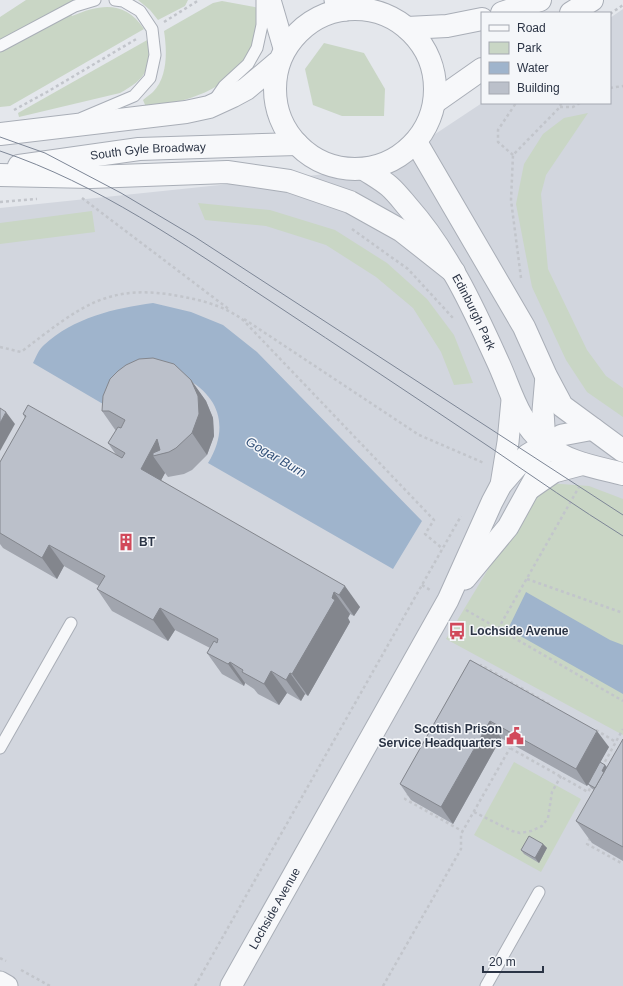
<svg xmlns="http://www.w3.org/2000/svg" width="623" height="986" font-family="Helvetica,sans-serif">
	<style>
		.built { fill: #d2d6de }
		.green { fill: #c9d6c5 }
		.water { fill: #9fb4cc }
		.lines { fill: none; stroke-linecap: round; stroke-linejoin: round }
		.service-casing { stroke: #a9aeb7; stroke-width: 13 }
		.minor-casing { stroke: #a9aeb7; stroke-width: 23 }
		.tertiary-casing { stroke: #a9aeb7; stroke-width: 24 }
		.path { stroke: #c2c5cb; stroke-width: 2.5; stroke-dasharray: 3 3; stroke-linecap: butt }
		.service { stroke: #f7f8fa; stroke-width: 11 }
		.minor { stroke: #f7f8fa; stroke-width: 21 }
		.tertiary { stroke: #f7f8fa; stroke-width: 22 }
		.tram { stroke: #7d8696; stroke-width: 1 }
		.wall { fill: #a1a5ae }
		.shaded-wall { fill: #83868d }
		.building { fill: #bbc0ca; stroke: #83868d }
		.labels { text-anchor: middle; dominant-baseline: central; stroke-width: 3; stroke-linejoin: round; paint-order: stroke }
		.street-label { font-size: 12px; fill: #2b3445; stroke: #f4f6f9 }
		.poi-label { font-size: 12px; font-weight: bold; fill: #2b3445; stroke: #f4f6f9; text-anchor: start }
		.water-label { font-size: 13px; font-style: italic; fill: #34527a; stroke: #f4f6f9 }
	</style>
	<rect width="100%" height="100%" fill="#e4e7ec"/>
	<!-- built -->
	<path class="built" d="M623,9v977h-623v-778l384,-40 98,-65h128v-85z"/>
	<!-- green -->
	<g class="green">
		<path d="M26,0h52l-12,5 6,11c28,-12 53,-16 72,13l-134,77 -10,1v-90z"/>
		<path d="M138,0h50l-3,6 -27,14 -8,-10z"/>
		<path d="M222,1l38,7c-2,11 -3,37 -9,45 -22,37 -66,50 -105,54l-3,-7c3,-3 7,-5 10,-8 15,-15 14,-42 11,-61l49,-28z"/>
		<path d="M149,39c2,30 -2,39 -29,54l-101,24 -1,-4z"/>
		<path d="M324,43l40,10 21,36 -1,27h-42l-29,-11 -8,-36z"/>
		<path d="M588,113l-42,62 -5,19 7,75 39,81 19,26 17,12v29l-36,-25 -21,-32 -34,-73 -16,-83 8,-40 19,-30 21,-16z"/>
		<path d="M198,203l72,7 65,20 52,33 40,36 27,36 19,48 -19,2 -13,-33 -28,-44 -37,-31 -50,-32 -60,-19 -61,-6z"/>
		<path d="M92,211l3,21 -95,12v-21z"/>
		<path d="M547,483l42,3 34,13v236l-177,-96 70,-116z"/>
		<path d="M514,762l67,37 -40,73 -67,-37z"/>
	</g>
	<!-- water -->
	<g class="water">
		<path d="M153,303l38,9 32,13 34,27 165,169 -29,48 -185,-106c21,-34 13,-66 -23,-85l-70,33 -82,-48c3,-6 6,-14 11,-18 29,-27 71,-37 109,-42z"/>
		<path d="M526,592l84,48 13,5v49l-115,-65z"/>
	</g>
	<g class="lines">
		<!-- service casing -->
		<g class="service-casing">
			<g id="service">
				<path d="M0,46l75,-40 20,-6"/>
				<path d="M213,102l11,-16 24,-22 9,-16 5,-23v-25"/>
				<path d="M82,118l52,-22 16,-18 5,-23 -3,-26 -12,-18 -17,-10 -8,-1"/>
				<path d="M0,748l71,-125"/>
				<path d="M486,986l53,-94"/>
			</g>
		</g>
		<!-- minor casing -->
		<g class="minor-casing">
			<g id="minor">
				<path d="M270,0l14,48"/>
				<path d="M335,0l11,10"/>
				<path d="M501,485l7,-43 4,-42"/>
				<path d="M531,488l23,-16 30,-8"/>
				<path d="M465,579l43,-52 27,-49 10,-34 -2,-33 3,-35"/>
				<path d="M0,982l7,4"/>
				<path id="s1" d="M231,986l217,-386 44,-98 9,-17 26,-30 18,-11 17,-9 32,-6"/>
			</g>
		</g>
		<!-- tertiary casing -->
		<g class="tertiary-casing">
			<g id="tertiary">
				<circle cx="355" cy="89" r="80"/>
				<path d="M502,13l38,-13"/>
				<path d="M571,13l21,-13"/>
				<path d="M407,28l40,-2 35,-7"/>
				<path d="M435,102l47,-33"/>
				<path d="M0,134l186,-22 23,-5 24,-11 13,-7 31,-26"/>
				<path d="M416,142l108,185 22,49 16,30 61,45"/>
				<path id="s2" d="M19,166l120,-17 158,-5"/>
				<path id="s3" d="M364,169c9,6 18,11 25,17 7,6 13,14 19,21 39,44 65,100 89,153 15,32 19,59 48,84 22,19 51,23 78,30"/>
				<path d="M0,175l91,2 136,-5 62,9 61,21 52,29 52,41"/>
			</g>
		</g>
		<!-- path -->
		<g class="path">
			<path d="M610,14l13,-9"/>
			<path d="M164,22l35,-22"/>
			<path d="M610,88l13,-2"/>
			<path d="M560,107h13l7,-4"/>
			<path d="M14,110l33,-18 91,-54"/>
			<path d="M513,155l-15,-13v-12l18,-27"/>
			<path d="M82,198l148,112"/>
			<path d="M0,202l37,-3"/>
			<path d="M352,229l56,40 45,49"/>
			<path d="M521,278l-10,-78 2,-45 47,-48 1,-4"/>
			<path d="M244,319l175,116 65,28"/>
			<path d="M0,347l21,5c58,-44 86,-71 163,-55 21,4 42,10 59,23l191,200 -9,14 18,15"/>
			<path d="M527,579l96,34"/>
			<path d="M422,585l8,5"/>
			<path d="M466,610l157,91"/>
			<path d="M498,629l81,-142"/>
			<path d="M480,667l1,-2 70,40"/>
			<path d="M596,730l20,12"/>
			<path d="M512,743l-2,5 78,44 4,-7"/>
			<path d="M602,767l21,-38"/>
			<path d="M409,793l-4,6 57,32"/>
			<path d="M474,812l38,19 8,2 11,-2 11,-5 6,-8 4,-26 9,-16"/>
			<path d="M590,838l-3,6 36,20"/>
			<path d="M0,958l6,3"/>
			<path d="M21,970l29,16"/>
			<path d="M195,986l266,-470"/>
			<path d="M383,986l78,-137v-15l49,-86"/>
		</g>
		<!-- service -->
		<use href="#service" class="service"/>
		<!-- minor -->
		<use href="#minor" class="minor"/>
		<!-- tertiary -->
		<use href="#tertiary" class="tertiary"/>
		<!-- tram -->
		<g class="tram">
			<path d="M0,137l45,16 76,40 74,44 428,278"/>
			<path d="M0,151c99,33 183,93 270,150 74,49 148,98 221,147 44,30 87,60 132,88"/>
		</g>
	</g>
	<!-- wall -->
	<g class="wall">
		<path d="M191,380l15,21 7,17 1,18 -7,19 -15,15 -8,4 -16,3 -3,-4 -4,7 199,127 -6,9 -4,-2 -2,4 2,4 -42,74 -3,-2 -4,7 -14,-8 -8,12 -21,-11 -4,-5 -9,-6 -1,3 -22,-12 -15,-21 3,-5 -35,-18 -7,11 -56,-30 -15,-22 2,-3 -35,-20 -7,13 -54,-31 -3,-4v-82l25,-44 -2,-4 94,42 -9,-13 8,-12 -14,-20z"/>
		<path d="M470,660l139,87 -9,15 5,3 2,2 16,-28v122l-31,-18 -16,-22 18,-31 -3,-2 -3,-4 -1,2 -86,-48 -48,86 -42,-24 -11,-16z"/>
		<path d="M543,844l4,4 -8,15 -15,-9 -3,-4z"/>
	</g>
	<!-- shaded-wall -->
	<g class="shaded-wall">
		<path d="M191,380l15,21 7,17 1,18 -7,19 -15,-22z"/>
		<path d="M6,412l9,12 -15,27v-28z"/>
		<path d="M157,439l9,14 -13,3 12,17 -9,17 -15,-21z"/>
		<path d="M49,545l15,21 -7,13 -15,-21z"/>
		<path d="M345,586l15,21 -6,9 -15,-21z"/>
		<path d="M334,592l16,22 -2,4 2,4 -42,74 -16,-22z"/>
		<path d="M160,608l15,22 -7,11 -15,-21z"/>
		<path d="M230,662l15,21 -1,3 -16,-22z"/>
		<path d="M271,671l16,22 -8,12 -15,-21z"/>
		<path d="M290,673l15,21 -4,7 -15,-21z"/>
		<path d="M490,721l11,17 -48,86 -12,-17z"/>
		<path d="M597,731l12,16 -22,39 -11,-17z"/>
		<path d="M605,765l4,5 -4,6 -3,-5z"/>
		<path d="M543,844l4,4 -8,15 -4,-5z"/>
	</g>
	<!-- building -->
	<g class="building">
		<path d="M153,358l21,6 17,16 7,16 1,18 -7,19 -16,15 -7,4 -16,4v-3l7,-3 -3,-11 -16,30 204,117 -6,9 -5,-3 -2,6 3,2 -43,74 -2,-1 -4,7 -15,-9 -7,13 -22,-12 1,-2 -13,-8 -2,2 -21,-11 7,-12 3,2 1,-4 -58,-31 -7,12 -56,-31 8,-13 -56,-31 -7,13 -42,-25v-71l26,-46 -3,-2 5,-9 94,53 3,-5 -17,-10 10,-16 3,1 4,-8 -16,-9h-7l1,-15 7,-17 8,-8 8,-6 13,-6z"/>
		<path d="M0,408l6,4 -6,11z"/>
		<path d="M470,660l127,71 -21,38 -86,-48 -49,86 -41,-23z"/>
		<path d="M623,739v108l-47,-26z"/>
		<path d="M600,762l5,3 -3,6 2,1 -9,16 -7,-4z"/>
		<path d="M529,836l14,8 -8,14 -14,-8z"/>
	</g>
	<!-- icons -->
	<defs>
		<g id="building-bare" transform="scale(1.38)"><path d="M-4-6H4V6H1V3H-1V6H-4ZM-2.5-4.3h1.7v1.8h-1.7ZM.8-4.3h1.7v1.8H.8ZM-2.5-1h1.7V.8h-1.7ZM.8-1h1.7V.8H.8Z" fill="#d1495b" stroke="#f4f6f9" stroke-width="2.5" paint-order="stroke"/></g>
		<g id="bus-bare" transform="scale(1.38)"><path d="M-5-6H5V4H4V6H2V4H-2V6H-4V4H-5ZM-3.5-4V0h7V-4ZM-3.5 1.2v1.5H-2V1.2ZM2 1.2v1.5H3.5V1.2Z" fill="#d1495b" stroke="#f4f6f9" stroke-width="2.5" paint-order="stroke"/></g>
		<g id="civic-bare" transform="scale(1.38)"><path d="M-.6-6.5H3V-4.5H.6V-3L4-1V1h2V6H-6V1h2V-1L-.6-3ZM-1.2 2.5V6h2.4V2.5Z" fill="#d1495b" stroke="#f4f6f9" stroke-width="2.5" paint-order="stroke"/></g>
	</defs>
	<g fill-rule="evenodd">
		<use href="#building-bare" x="126" y="542"/>
		<use href="#bus-bare" x="457" y="631"/>
		<use href="#civic-bare" x="515" y="736"/>
	</g>
	<g class="labels">
		<!-- street labels -->
		<g class="street-label">
			<text stroke="none"><textPath href="#s2" startOffset="130">South Gyle Broadway</textPath></text>
			<text stroke="none"><textPath href="#s3" startOffset="183">Edinburgh Park</textPath></text>
			<text stroke="none"><textPath href="#s1" startOffset="89">Lochside Avenue</textPath></text>
		</g>
		<!-- poi labels -->
		<g class="poi-label">
			<text x="139" y="542">BT</text>
			<text x="470" y="631">Lochside Avenue</text>
			<text x="502" y="729" text-anchor="end">Scottish Prison<tspan x="502" dy="14">Service Headquarters</tspan></text>
		</g>
		<!-- water labels -->
		<g class="water-label">
			<text transform="translate(276 457) rotate(30)">Gogar Burn</text>
		</g>
	</g>
	<!-- legend -->
	<rect x="481" y="12" width="130" height="92" fill="#f4f6f9" stroke="#a4a8b1"/>
	<rect x="489" y="25" width="20" height="6" fill="#f7f8fa" stroke="#a4a8b1"/>
	<text x="517" y="32" font-size="12" fill="#2b3445">Road</text>
	<rect x="489" y="42" width="20" height="12" fill="#c9d6c5" stroke="#a4a8b1"/>
	<text x="517" y="52" font-size="12" fill="#2b3445">Park</text>
	<rect x="489" y="62" width="20" height="12" fill="#9fb4cc" stroke="#a4a8b1"/>
	<text x="517" y="72" font-size="12" fill="#2b3445">Water</text>
	<rect x="489" y="82" width="20" height="12" fill="#bbc0ca" stroke="#a4a8b1"/>
	<text x="517" y="92" font-size="12" fill="#2b3445">Building</text>
	<!-- scale -->
	<path d="M483 966v6h60v-6" fill="none" stroke="#2b3445" stroke-width="2"/>
	<text x="489" y="966" font-size="12" fill="#2b3445" stroke="#f4f6f9" stroke-width="3" paint-order="stroke">20 m</text>
</svg>
